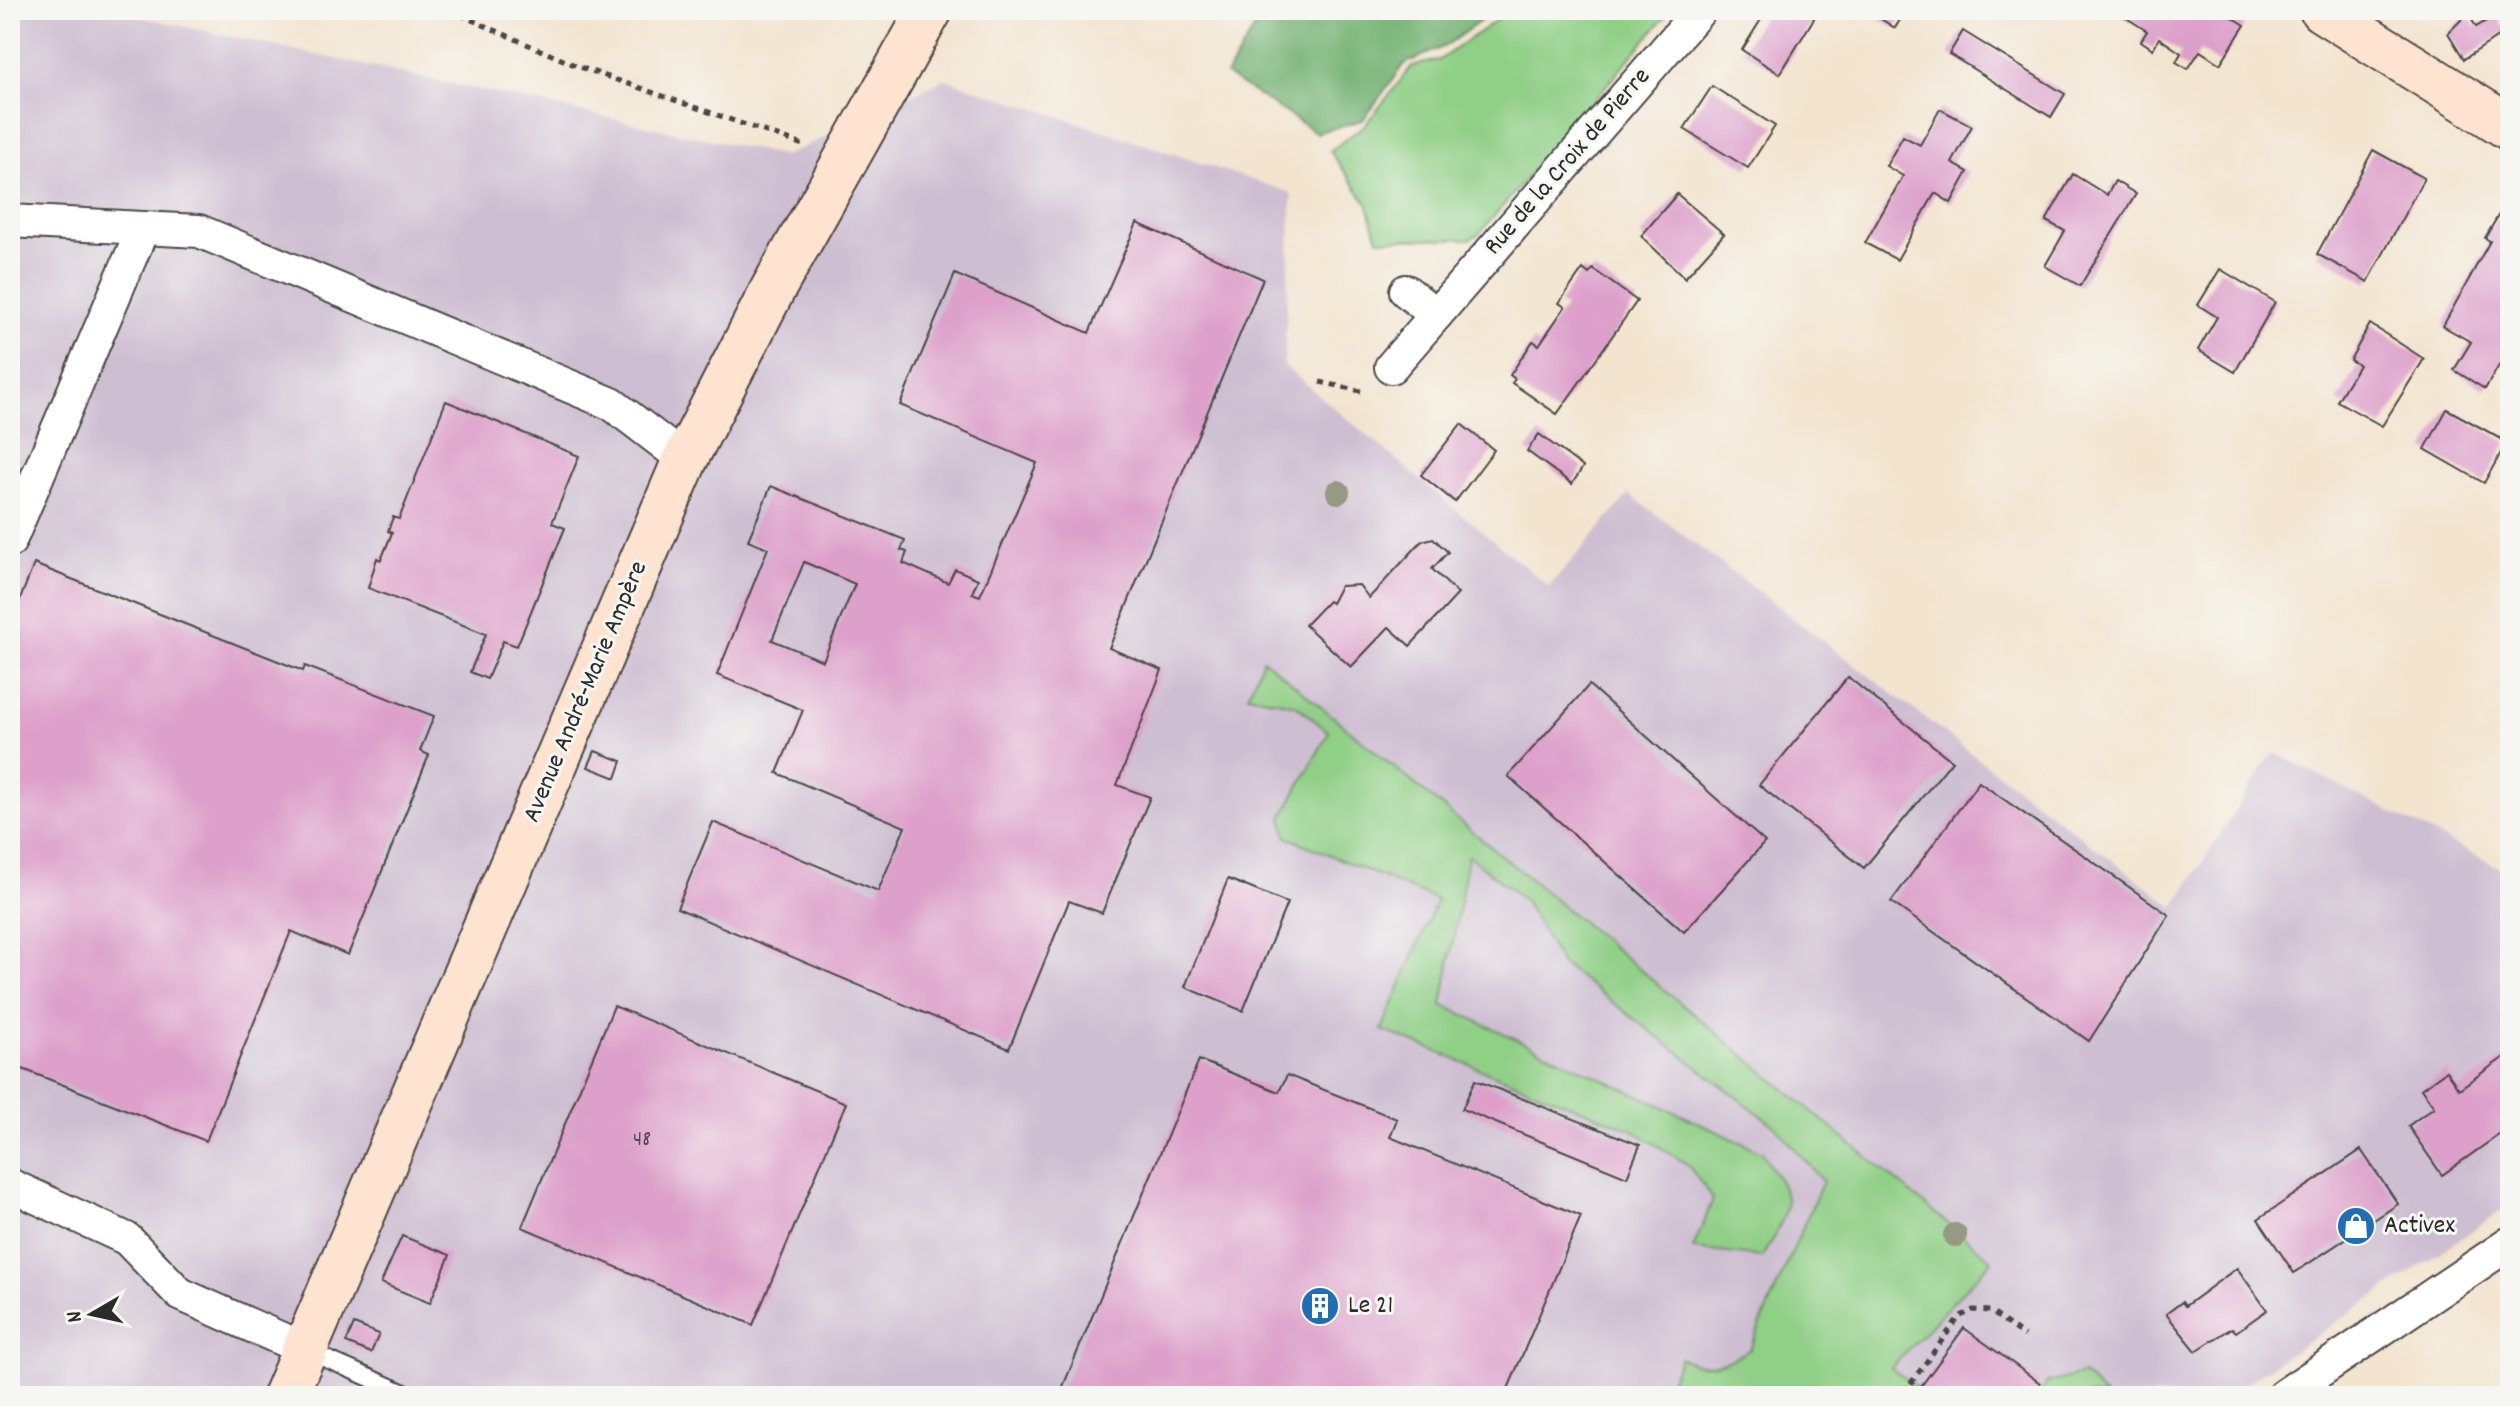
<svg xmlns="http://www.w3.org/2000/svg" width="2520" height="1406" font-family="Dekko,sans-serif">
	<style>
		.industrial { fill: #cebed1 }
		.green { fill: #90cf86; stroke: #5e7d58; stroke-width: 2 }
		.forest { fill: #74b273; stroke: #506e4f; stroke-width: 2 }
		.building { fill: #dda0cb; fill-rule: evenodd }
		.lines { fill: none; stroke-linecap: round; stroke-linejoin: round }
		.lane-casing { stroke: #494744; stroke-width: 20 }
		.street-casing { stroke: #494744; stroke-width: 36 }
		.secondary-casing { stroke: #494744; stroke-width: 48 }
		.path { stroke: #494744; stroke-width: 5; stroke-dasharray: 6 6; stroke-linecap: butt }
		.lane { stroke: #fff; stroke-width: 16 }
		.street { stroke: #fff; stroke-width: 32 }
		.secondary { stroke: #fee3d1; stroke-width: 44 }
		.tree { fill: #969984 }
		.labels { text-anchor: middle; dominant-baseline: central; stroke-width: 6; stroke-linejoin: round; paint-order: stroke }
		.number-label { font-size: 22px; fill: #584853 }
		.street-label { font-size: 26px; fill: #2b2b2b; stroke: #f6f6f2 }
		.poi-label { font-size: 26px; fill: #2b2b2b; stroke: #f6f6f2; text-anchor: start }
	</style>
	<rect width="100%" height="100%" fill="#f6f6f2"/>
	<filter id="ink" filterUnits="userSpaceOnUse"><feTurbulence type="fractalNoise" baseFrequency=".0125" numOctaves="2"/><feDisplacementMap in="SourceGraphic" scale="16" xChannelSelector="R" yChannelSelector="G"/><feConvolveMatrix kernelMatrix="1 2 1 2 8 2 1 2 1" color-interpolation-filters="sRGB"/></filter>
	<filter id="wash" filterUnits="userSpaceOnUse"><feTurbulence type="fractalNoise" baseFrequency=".006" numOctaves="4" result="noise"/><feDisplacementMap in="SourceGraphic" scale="32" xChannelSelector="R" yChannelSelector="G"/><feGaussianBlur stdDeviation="1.8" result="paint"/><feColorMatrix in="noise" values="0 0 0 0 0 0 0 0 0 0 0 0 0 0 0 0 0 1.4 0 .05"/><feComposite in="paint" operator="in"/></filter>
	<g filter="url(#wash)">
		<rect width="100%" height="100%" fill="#f3e4cf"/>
		<!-- industrial -->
		<path class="industrial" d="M10,10h98l677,146 160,-77 347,114 -8,173 265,221 80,-93 545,413 99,-155 237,121v332l-283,191h-2217z"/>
		<!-- green -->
		<g class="green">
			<path d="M1511,10h160l-192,224 -9,5h-92l-11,-36 -37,-52 36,-27 46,-58 27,-6z"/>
			<path d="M1263,659l729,601 -101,108 38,28h-265l16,-38c28,12 45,7 70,-9l73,-168 -48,-55 -214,-163 -36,-62 -57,-46 -26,150 320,147c34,54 31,50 0,105l-69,-8 20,-50 -26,-35 -56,-35 -249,-99 55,-130 -150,-63 -5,-19 47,-86 -33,-27 -48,-10z"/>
			<path d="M2083,1374l22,22h-66l8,-13z"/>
		</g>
		<!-- forest -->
		<path class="forest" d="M1266,10h230l-51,36 -41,18 -41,56 -46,13 -91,-58z"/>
		<g id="blocks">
			<!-- building -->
			<g class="building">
				<path d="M1767,10h52l-39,64 -38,-24z"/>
				<path d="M1867,10h39l-11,18z"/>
				<path d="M2114,10h107l24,15 -25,39 -20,-13 -12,18 -12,-7 5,-9 -22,-15 -6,11 -12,-8 6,-10z"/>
				<path d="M2468,13l8,14 20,-12 11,16 -43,28 -16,-26z"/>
				<path d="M1963,31l102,63 -14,23 -102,-63z"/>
				<path d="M1712,86l63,40 -27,42 -64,-39z"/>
				<path d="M1940,109l32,17 -20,37 16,9 -17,31 -16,-10 -38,67 -32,-17 38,-67 -17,-10 17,-30 17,9z"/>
				<path d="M2373,150l51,28 -56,104 -51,-28z"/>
				<path d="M2073,174l34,21 8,-14 21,13 -56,92 -35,-20 20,-35 -19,-10z"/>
				<path d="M1677,194l47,40 -39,44 -44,-42z"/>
				<path d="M2510,196v151l-25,42 -31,-19 17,-28 -28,-16 47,-85 -5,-3z"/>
				<path d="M1137,223l126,56 -154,369 53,22 -45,115 33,12 -48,116 -33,-12 -60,148 -332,-141 36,-86 165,69 27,-64 -128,-54 26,-63 -86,-35 51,-127 -20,-8 23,-54 134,54 -4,10 6,2 -4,11 45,20 7,-14 23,10 -6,14 8,3 57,-133 -137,-58 55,-131 134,59zM804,562l51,22 -32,77 -51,-21z"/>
				<path d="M1583,269l6,5 4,-5 44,32 -80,113 -45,-31 3,-4 -5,-4 23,-34 6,4 26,-38 -6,-4z"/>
				<path d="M2220,269l55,33 -40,70 -37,-22 19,-33 -19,-12z"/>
				<path d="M2370,324l54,35 -42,67 -45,-25 22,-36 -9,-5z"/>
				<path d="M446,401l133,55 -27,67 13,5 -48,118 -14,-5 -16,38 -17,-7 16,-38 -118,-46 9,-30 4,2 11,-27 -4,-2 5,-14 6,2z"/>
				<path d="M2447,409l60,33 -23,41 -59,-34z"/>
				<path d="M1461,424l33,26 -39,52 -34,-27z"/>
				<path d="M1539,434l44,33 -11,17 -45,-33z"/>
				<path d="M1433,538l15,14 -16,17 26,25 -48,52 -21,-19 -38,40 -46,-42 23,-24 3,2 9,-17 19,-1 10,13 53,-57z"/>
				<path d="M34,564l269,107 2,-5 129,50 -14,35 9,4 -81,200 -57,-24 -85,210 -196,-77v-439z"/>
				<path d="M1848,677l104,84 -88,107 -105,-83z"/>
				<path d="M1589,685l176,157 -81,90 -176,-156z"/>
				<path d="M595,751l27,10 -6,17 -28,-11z"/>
				<path d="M1979,782l190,133 -80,126 -198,-139z"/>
				<path d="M1228,879l59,24 -44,108 -58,-24z"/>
				<path d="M614,1006l232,97 -93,222 -231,-98z"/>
				<path d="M2510,1053v74l-68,48 -34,-49 26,-19 -13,-18 25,-18 13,18z"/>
				<path d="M1199,1060l80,32 8,-17 110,44 -7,18 191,79 -76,180h-446z"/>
				<path d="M1475,1080l165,65 -13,32 -165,-68z"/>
				<path d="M2361,1150l37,54 -104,69 -36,-54z"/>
				<path d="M402,1236l48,19 -20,48 -49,-20z"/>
				<path d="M2237,1268l30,42 -31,22 -4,-4 -36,23 -30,-37 16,-12 3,4z"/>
				<path d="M354,1324l25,10 -8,19 -25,-10z"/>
				<path d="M1964,1328l76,55 -9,13h-103l-9,-7z"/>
			</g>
		</g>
	</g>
	<g filter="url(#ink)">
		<use href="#blocks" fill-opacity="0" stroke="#494744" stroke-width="2"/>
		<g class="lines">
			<!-- lane casing -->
			<g class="lane-casing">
				<path id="lane" d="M306,1350l105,46"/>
			</g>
			<!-- street casing -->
			<g class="street-casing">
				<g id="street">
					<path d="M10,221l189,10 413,173 73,56"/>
					<path d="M1406,291l30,24"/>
					<path d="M1391,367l309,-357"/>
					<path d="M10,541l133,-313"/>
					<path d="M10,1185l117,54 53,55 124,55"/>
					<path d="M2283,1396l227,-153"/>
				</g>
			</g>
			<!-- secondary casing -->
			<g class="secondary-casing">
				<g id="secondary">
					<path d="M2322,10l188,118"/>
					<path d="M285,1396l400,-936 88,-171 157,-279"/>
				</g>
			</g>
			<!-- path -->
			<g class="path">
				<path d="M449,10l128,56 229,80"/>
				<path d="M1320,382l45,10"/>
				<path d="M1878,1396l30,-9 51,-70 14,-7 17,1 34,25"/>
			</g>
			<!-- lane -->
			<use href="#lane" class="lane"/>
			<!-- street -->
			<use href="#street" class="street"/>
			<!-- secondary -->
			<use href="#secondary" class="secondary"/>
		</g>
		<!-- trees -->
		<g class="tree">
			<circle cx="1338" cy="492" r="12"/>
			<circle cx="1955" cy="1235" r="12"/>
		</g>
	</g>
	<!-- icons -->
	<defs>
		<g id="shop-disc" transform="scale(2)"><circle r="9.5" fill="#1f6fb2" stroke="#f6f6f2"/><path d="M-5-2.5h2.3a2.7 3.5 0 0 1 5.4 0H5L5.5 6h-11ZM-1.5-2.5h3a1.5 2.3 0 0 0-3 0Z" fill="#fff"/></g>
		<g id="building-disc" transform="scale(2)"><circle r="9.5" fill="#1f6fb2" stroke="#f6f6f2"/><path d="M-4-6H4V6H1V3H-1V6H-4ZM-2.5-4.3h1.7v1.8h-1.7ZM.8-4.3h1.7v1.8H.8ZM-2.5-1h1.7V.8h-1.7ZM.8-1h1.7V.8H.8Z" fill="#fff"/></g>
	</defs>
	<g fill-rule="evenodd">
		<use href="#shop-disc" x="2356" y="1226"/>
		<use href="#building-disc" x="1320" y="1306"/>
	</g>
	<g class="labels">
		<!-- number labels -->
		<g class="number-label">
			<text x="642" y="1140">48</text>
		</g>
		<!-- street labels -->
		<g class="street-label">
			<text transform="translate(1568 162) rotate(-49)">Rue de la Croix de Pierre</text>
			<text transform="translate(586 692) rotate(-67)">Avenue André-Marie Ampère</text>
		</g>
		<!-- poi labels -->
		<g class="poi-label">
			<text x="2384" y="1226">Activex</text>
			<text x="1348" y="1306">Le 21</text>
		</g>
	</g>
	<!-- margin -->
	<rect width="2520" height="1406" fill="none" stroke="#f6f6f2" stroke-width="40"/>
	<!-- north arrow -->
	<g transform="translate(92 1314) rotate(261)" stroke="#f6f6f2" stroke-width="6" paint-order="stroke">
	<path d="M0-6L14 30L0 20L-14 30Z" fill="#2b2b2b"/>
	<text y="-12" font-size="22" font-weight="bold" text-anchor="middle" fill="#2b2b2b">N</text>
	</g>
</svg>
